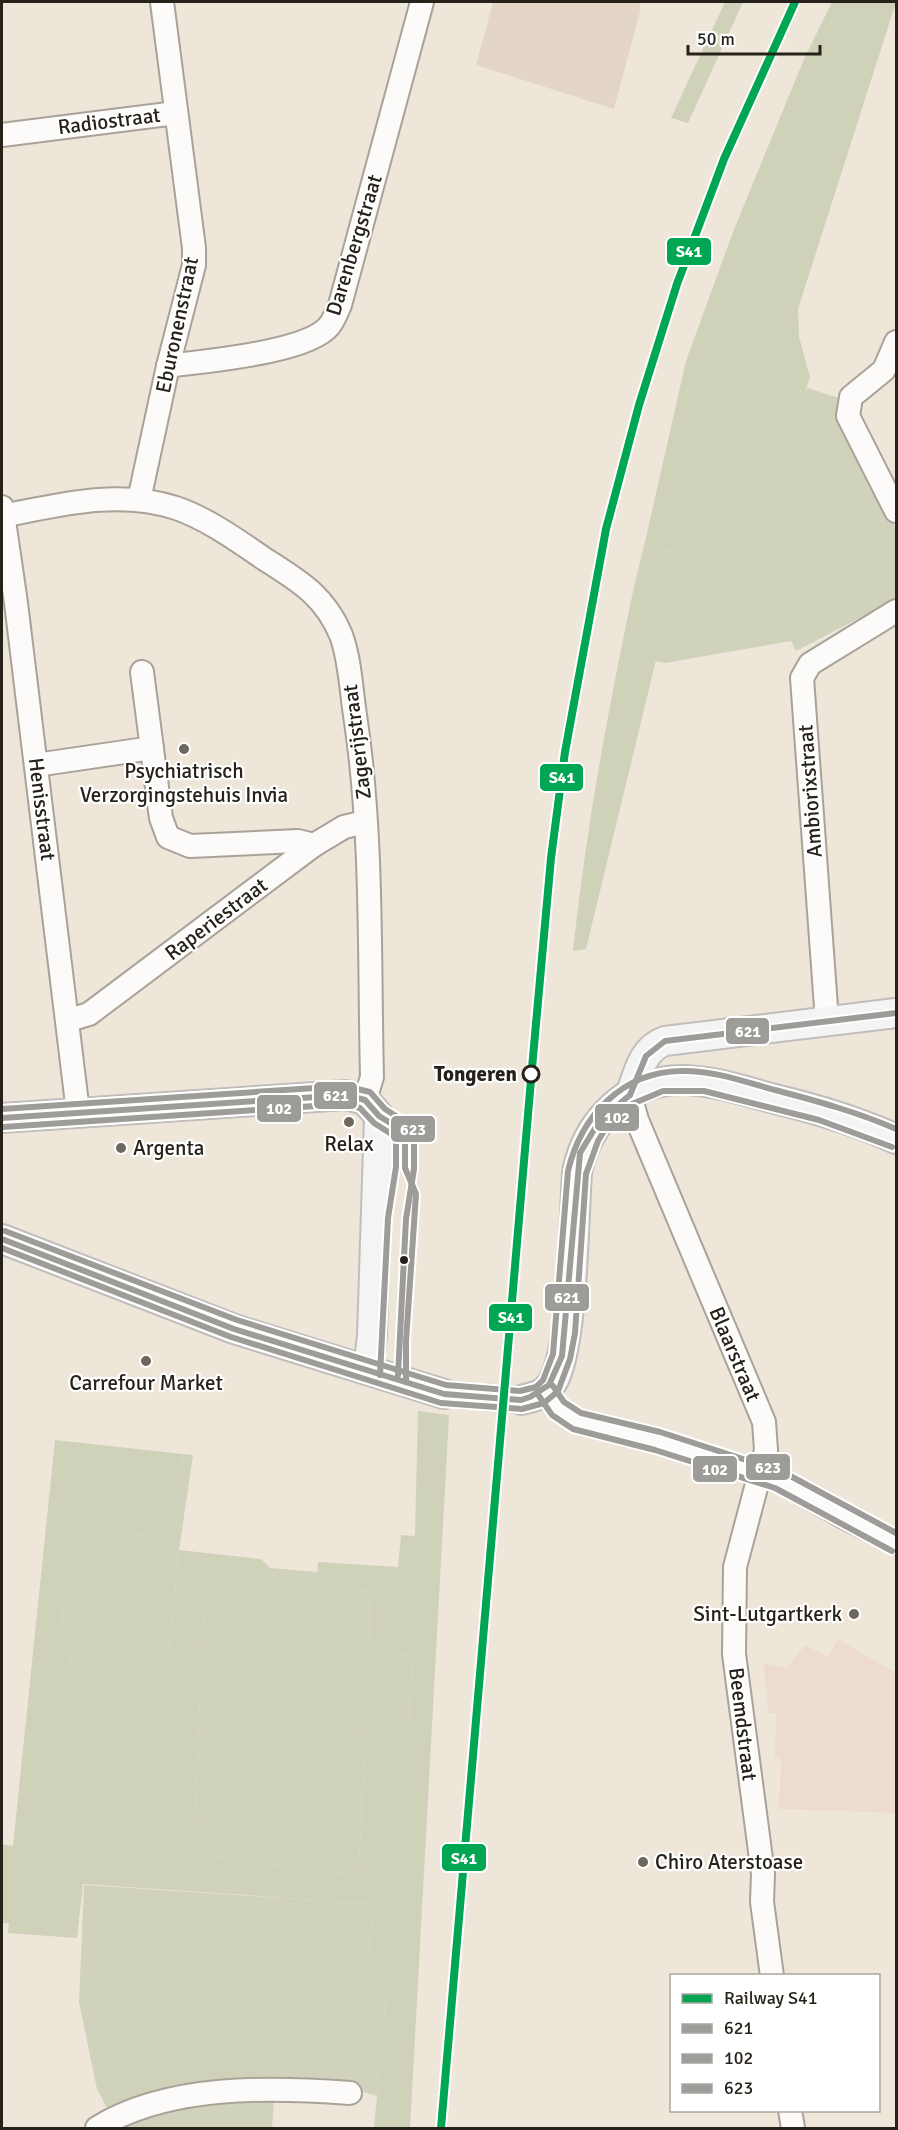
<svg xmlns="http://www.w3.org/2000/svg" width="898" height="2130" font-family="Signika,sans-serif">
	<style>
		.industrial { fill: #e3d6c7 }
		.education { fill: #eddbd2 }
		.green { fill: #d0d2bb }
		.forest { fill: #cfd1b9 }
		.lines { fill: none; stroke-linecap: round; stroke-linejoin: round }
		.major-tunnel { stroke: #c6bfb3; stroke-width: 28; stroke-dasharray: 28 14; stroke-linecap: butt }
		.minor-casing { stroke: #a9a299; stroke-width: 26 }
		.major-casing { stroke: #c0bdbc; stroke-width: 32 }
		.minor { stroke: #fcfbf9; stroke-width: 22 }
		.major { stroke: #f5f4f5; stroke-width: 28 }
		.bus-1-casing { stroke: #fff; stroke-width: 10 }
		.bus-2-casing { stroke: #fff; stroke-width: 10 }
		.bus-3-casing { stroke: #fff; stroke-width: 10 }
		.bus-1 { stroke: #9e9c98; stroke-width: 6 }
		.bus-2 { stroke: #9e9c98; stroke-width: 6 }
		.bus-3 { stroke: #9e9c98; stroke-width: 6 }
		.rail-1-casing { stroke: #fff; stroke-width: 12 }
		.rail-1 { stroke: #00a651; stroke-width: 8 }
		.poi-dot { fill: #6d675c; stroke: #fff; stroke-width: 2 }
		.stop-dot { fill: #fff; stroke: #272219; stroke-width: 3 }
		.bus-dot { fill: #272219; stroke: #fff; stroke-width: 2 }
		.labels { text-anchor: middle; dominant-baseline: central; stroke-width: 4.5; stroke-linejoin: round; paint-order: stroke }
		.street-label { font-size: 21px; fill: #272219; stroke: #fff }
		.poi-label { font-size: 21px; fill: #272219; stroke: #fff }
		.stop-label { font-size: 21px; font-weight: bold; fill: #272219; stroke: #fff; text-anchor: end }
		.line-badge { stroke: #fff; stroke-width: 2 }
		.badge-label { font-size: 16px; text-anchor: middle; font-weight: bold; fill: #fff }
	</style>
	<rect width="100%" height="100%" fill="#eee6d9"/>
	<!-- industrial -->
	<path class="industrial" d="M493,2h146l2,6 -27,101 -138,-44z"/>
	<!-- education -->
	<path class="education" d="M838,1639l58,34v140l-117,-4 2,-49 -6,-3 1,-43 -7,-1 -6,-50 24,5 18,-23 23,12z"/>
	<!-- green -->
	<g class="green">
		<path d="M747,373l58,20 2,-5 32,10 1,18 13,21 43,92v70l-100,52 -5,-10 -126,22 -11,-2 18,-67 -37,-12 10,-40 45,15z"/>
		<path d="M183,1454l10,1 -14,95 -9,99 -19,29 -21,6h-29l-20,-5 -11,-19 -10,-58 7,-28 29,-21 58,-25 24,-48z"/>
		<path d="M270,1568l48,4v15l52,4 1,61 41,3 -2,73 -43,-4 -9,152 -165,-22 12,-267 65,3z"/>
		<path d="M84,1885l291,19 -12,91 23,2 -9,99 -32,-9 -217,20 -18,7 -13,-25 -18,-87z"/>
		<path d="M237,2099l37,1 -2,28h-149l34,-14z"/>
	</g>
	<!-- forest -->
	<g class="forest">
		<path d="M725,2h18l-55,121 -17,-5z"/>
		<path d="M832,2h64l-98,307 1,28 11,40 -5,16 -58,-19 -57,183 -45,-15 41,-181 47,-129 71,-173z"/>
		<path d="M635,582l37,12 -86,355 -13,2c13,-124 36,-246 62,-369z"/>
		<path d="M418,1411l31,4 -39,713h-36l12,-131 -23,-2 12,-91 -292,-20 -6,54 -69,-5 1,-10h-7v-79l11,2 42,-406 128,14 -5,26 -24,48 -58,25 -29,21 -7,28 10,58 11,19 20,5h29l21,-6 19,-29 9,-99 82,9 9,9v22l-65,-2 -12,266 165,22 9,-152 43,4 2,-73 -41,-3 -1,-61 -53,-4 1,-25 80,5 3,-32 14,1z"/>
		<path d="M170,2044l84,14 15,23 -141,26 -13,-27z"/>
	</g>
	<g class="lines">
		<!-- major-tunnel -->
		<path class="major-tunnel" d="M444,1394l77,6"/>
		<!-- minor casing -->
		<g class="minor-casing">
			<g id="minor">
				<path d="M2,135l174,-22"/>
				<path d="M896,342l-12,28 -33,27 -3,19 48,95"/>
				<path d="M168,366c35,-5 139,-13 161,-40 5,-6 8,-14 11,-21l82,-303"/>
				<path d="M139,500l29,-134 26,-101v-17l-32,-246"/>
				<path d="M2,507l14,96 62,509"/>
				<path d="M2,516c57,-11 116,-27 174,-8 32,11 62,33 90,52 33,21 59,36 75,75 9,24 10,54 14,80 18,119 14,241 17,362l-7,23"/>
				<path d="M142,672l19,146 7,19 22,9 108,-5 16,4"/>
				<path d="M36,765l116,-17"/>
				<path d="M69,1020l20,-6 225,-169 30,-18 21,-5"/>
				<path d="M827,1021l-25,-343 8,-14 86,-53"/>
				<path d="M630,1095l7,25 127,302 2,28 -31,117 -1,87 29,220 -1,28 10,74"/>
				<path d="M546,1391l12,18 19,12 80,20 122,39 63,36 54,27"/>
				<path d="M790,2110l3,18"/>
				<path d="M97,2128c71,-44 173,-41 253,-35"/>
			</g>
		</g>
		<!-- major casing -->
		<g class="major-casing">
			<g id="major">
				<path d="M630,1095c8,-21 12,-46 35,-54l231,-28"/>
				<path d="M2,1118l344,-23 19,5 14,16 -7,220 -4,32"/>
				<path d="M2,1239l232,90 210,65"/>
				<path d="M521,1400c13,-3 24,-5 31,-17 21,-31 22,-168 25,-211 10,-50 50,-92 104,-92 32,0 63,11 94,19 42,10 82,22 121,40"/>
			</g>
		</g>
		<!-- minor -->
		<use href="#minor" class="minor"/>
		<!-- major -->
		<use href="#major" class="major"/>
		<!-- bus-1 casing -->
		<g class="bus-1-casing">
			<g id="bus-1">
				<path d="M630,1095l16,-39 19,-15 231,-28"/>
				<path d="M2,1118l344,-23 19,5 14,16 26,16v36l11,26 -10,147v41"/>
				<path d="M2,1239l232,90 210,65 77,6 9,-3 19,-12 13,-29 18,-203 20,-33 30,-25"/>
			</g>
		</g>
		<!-- bus-2 casing -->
		<g class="bus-2-casing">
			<g id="bus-2">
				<path d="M3,1127l342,-23 15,4 14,15 22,14v30l-8,51 -8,157"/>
				<path d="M2,1248l229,89 210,66 81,6 22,-6 14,-12 12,-32 5,-26 11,-159 12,-33 9,-15 25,-22 31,-13h41l115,29 73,27"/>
				<path d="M539,1396l13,19 21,14 82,21 120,38 117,63"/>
			</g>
		</g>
		<!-- bus-3 casing -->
		<g class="bus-3-casing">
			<g id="bus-3">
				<path d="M2,1109l343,-23 25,6 15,17 25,16 4,5v39l-8,50 -8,156"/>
				<path d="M5,1231l232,89 209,65 74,6 16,-4 7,-7 10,-26 15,-183c13,-55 54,-99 113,-100 32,-1 64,11 94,19 42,11 82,22 121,39"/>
				<path d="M553,1386l11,16 17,11 79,19 123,40 113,61"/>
			</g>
		</g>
		<!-- bus-1 -->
		<use href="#bus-1" class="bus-1"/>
		<!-- bus-2 -->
		<use href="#bus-2" class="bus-2"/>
		<!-- bus-3 -->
		<use href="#bus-3" class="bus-3"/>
		<!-- rail-1 casing -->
		<g class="rail-1-casing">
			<path id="rail-1" d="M441,2128l91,-1060 19,-210 14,-106 41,-223 33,-124 38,-121 47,-125 71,-157"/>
		</g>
		<!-- rail-1 -->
		<use href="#rail-1" class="rail-1"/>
	</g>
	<!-- markers -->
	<g class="poi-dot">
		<circle cx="184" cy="749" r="6"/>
		<circle cx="349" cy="1122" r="6"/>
		<circle cx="121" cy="1148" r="6"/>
		<circle cx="146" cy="1361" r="6"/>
		<circle cx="854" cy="1614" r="6"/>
		<circle cx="643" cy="1862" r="6"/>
	</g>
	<circle class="stop-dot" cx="531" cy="1074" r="8"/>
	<circle class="bus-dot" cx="404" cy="1260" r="5"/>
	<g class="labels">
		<!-- street labels -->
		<g class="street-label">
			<text transform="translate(109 121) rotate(-7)">Radiostraat</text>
			<text transform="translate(354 245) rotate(-73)">Darenbergstraat</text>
			<text transform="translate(177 325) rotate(-78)">Eburonenstraat</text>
			<text transform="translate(357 742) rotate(-97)">Zagerijstraat</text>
			<text transform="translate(810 791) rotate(-94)">Ambiorixstraat</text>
			<text transform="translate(42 809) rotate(83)">Henisstraat</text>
			<text transform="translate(216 919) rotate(-37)">Raperiestraat</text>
			<text transform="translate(735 1354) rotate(67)">Blaarstraat</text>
			<text transform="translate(743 1724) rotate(83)">Beemdstraat</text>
		</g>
		<!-- poi labels -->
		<g class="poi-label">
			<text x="184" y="771">Psychiatrisch<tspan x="184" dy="24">Verzorgingstehuis Invia</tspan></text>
			<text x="349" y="1144">Relax</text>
			<text x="133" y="1148" text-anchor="start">Argenta</text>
			<text x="146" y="1383">Carrefour Market</text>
			<text x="842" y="1614" text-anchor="end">Sint-Lutgartkerk</text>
			<text x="655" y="1862" text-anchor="start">Chiro Aterstoase</text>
		</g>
		<!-- stop labels -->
		<g class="stop-label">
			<text x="517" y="1074">Tongeren</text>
		</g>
	</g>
	<g class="line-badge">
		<rect x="666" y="237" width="46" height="29" rx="6" fill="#00a651"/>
		<rect x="539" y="763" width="45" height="29" rx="6" fill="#00a651"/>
		<rect x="725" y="1017" width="45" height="28" rx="6" fill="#9e9c98"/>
		<rect x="313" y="1081" width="45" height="29" rx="6" fill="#9e9c98"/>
		<rect x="256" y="1094" width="46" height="29" rx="6" fill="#9e9c98"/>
		<rect x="594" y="1103" width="46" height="29" rx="6" fill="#9e9c98"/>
		<rect x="390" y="1115" width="46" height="28" rx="6" fill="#9e9c98"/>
		<rect x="544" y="1283" width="46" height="29" rx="6" fill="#9e9c98"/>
		<rect x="488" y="1303" width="45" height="29" rx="6" fill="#00a651"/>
		<rect x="745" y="1453" width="46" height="28" rx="6" fill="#9e9c98"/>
		<rect x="692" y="1455" width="46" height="28" rx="6" fill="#9e9c98"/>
		<rect x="441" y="1843" width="46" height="29" rx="6" fill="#00a651"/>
	</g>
	<g class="badge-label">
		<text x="689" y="257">S41</text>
		<text x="562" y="783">S41</text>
		<text x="748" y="1037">621</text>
		<text x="336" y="1101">621</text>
		<text x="279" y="1114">102</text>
		<text x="617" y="1123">102</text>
		<text x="413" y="1135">623</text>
		<text x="567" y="1303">621</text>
		<text x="511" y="1323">S41</text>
		<text x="768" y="1473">623</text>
		<text x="715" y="1475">102</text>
		<text x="464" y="1864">S41</text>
	</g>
	<!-- border -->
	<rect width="898" height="2130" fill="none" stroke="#272219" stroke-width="6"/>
	<!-- legend -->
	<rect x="670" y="1974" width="210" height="138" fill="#ffffff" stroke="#a9a7a3" stroke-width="1.5"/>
	<rect x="682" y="1994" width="30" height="9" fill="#00a651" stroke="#a9a7a3" stroke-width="1.5"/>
	<text x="724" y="2004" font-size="18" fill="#272219">Railway S41</text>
	<rect x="682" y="2024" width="30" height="9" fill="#9e9c98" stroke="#a9a7a3" stroke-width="1.5"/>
	<text x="724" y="2034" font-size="18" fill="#272219">621</text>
	<rect x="682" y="2054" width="30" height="9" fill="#9e9c98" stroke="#a9a7a3" stroke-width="1.5"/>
	<text x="724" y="2064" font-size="18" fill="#272219">102</text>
	<rect x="682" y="2084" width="30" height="9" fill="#9e9c98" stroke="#a9a7a3" stroke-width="1.5"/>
	<text x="724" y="2094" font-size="18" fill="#272219">623</text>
	<!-- scale -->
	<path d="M688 45v9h132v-9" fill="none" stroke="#272219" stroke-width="3"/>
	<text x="697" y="45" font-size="18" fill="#272219" stroke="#ffffff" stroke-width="4.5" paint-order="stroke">50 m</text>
</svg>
